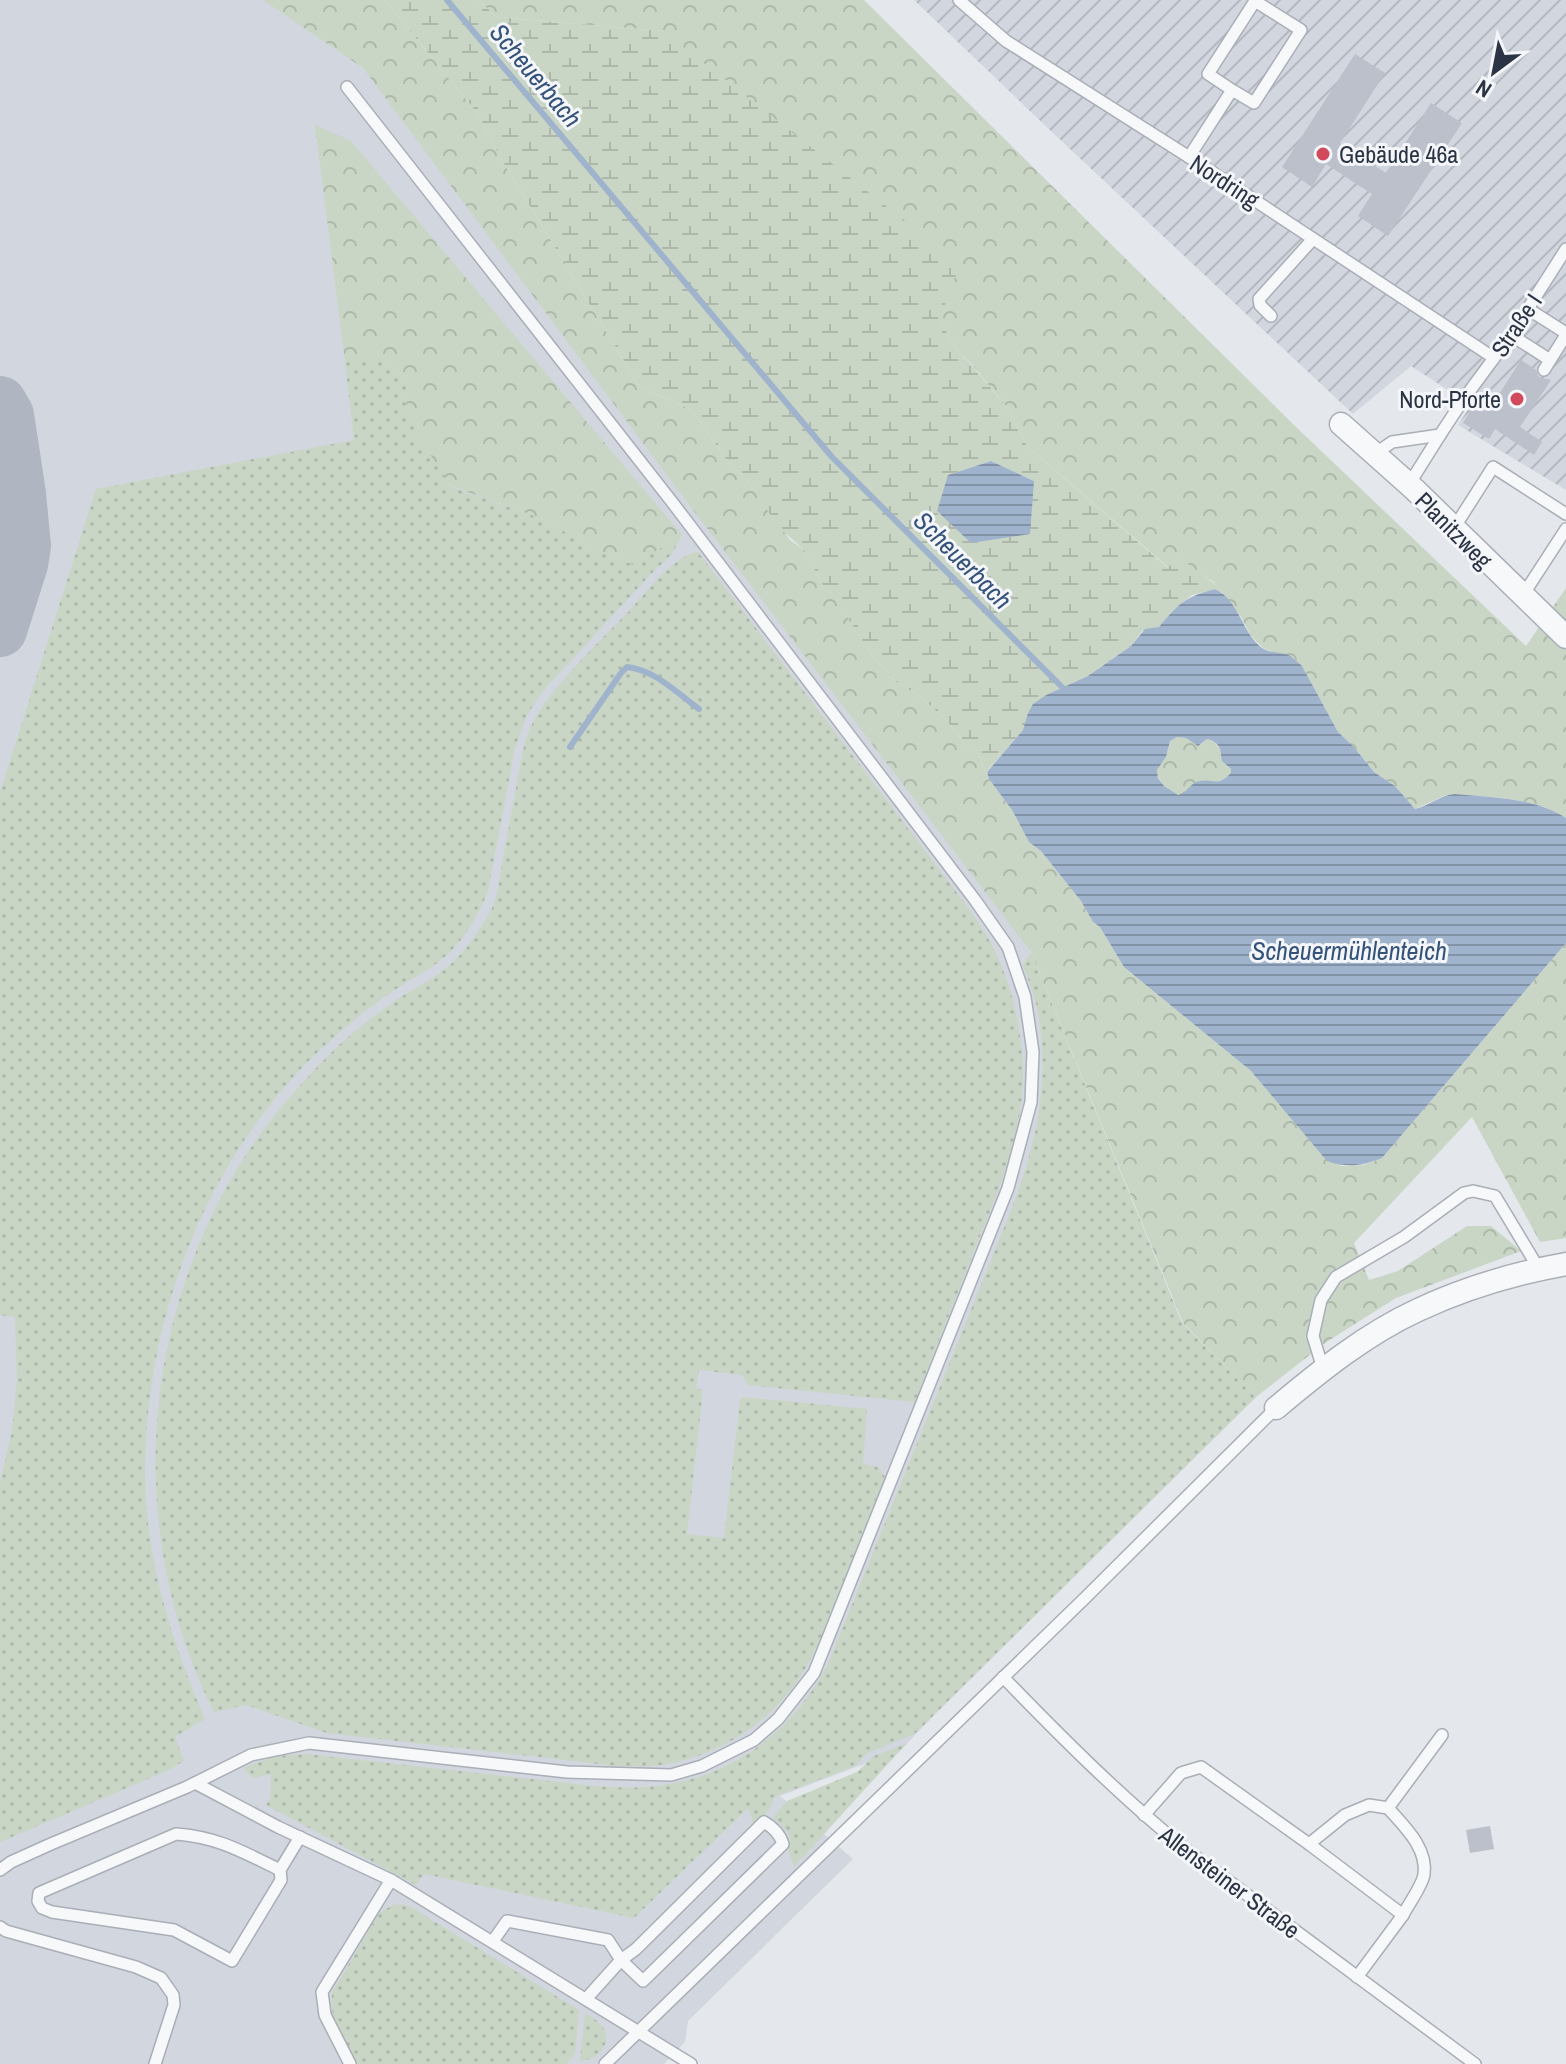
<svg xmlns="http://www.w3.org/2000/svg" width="1566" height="2064" font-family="'Archivo Narrow',sans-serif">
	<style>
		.built { fill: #d2d6de }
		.industrial { fill: url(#industrial-furrows) }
		.grass { fill: url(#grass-dots) }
		.forest { fill: url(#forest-crowns) }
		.wetland { fill: url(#wetland-marsh); fill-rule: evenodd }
		.water { fill: url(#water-rules); fill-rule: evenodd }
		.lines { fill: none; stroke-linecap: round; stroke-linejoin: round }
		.stream { stroke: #9fb4cc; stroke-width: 6 }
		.taxiway { stroke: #b0b6c1; stroke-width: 54 }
		.building { fill: #bbc0ca }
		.lane-casing { stroke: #a9aeb7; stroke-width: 14 }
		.street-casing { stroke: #a9aeb7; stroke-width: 25 }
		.lane { stroke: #f7f8fa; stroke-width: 11 }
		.street { stroke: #f7f8fa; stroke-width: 22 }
		.poi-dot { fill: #d1495b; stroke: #f4f6f9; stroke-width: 3 }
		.labels { text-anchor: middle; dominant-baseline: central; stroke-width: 6; stroke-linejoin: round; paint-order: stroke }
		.poi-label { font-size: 24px; fill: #2b3445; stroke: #f4f6f9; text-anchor: start }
		.street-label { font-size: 24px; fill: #2b3445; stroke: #f4f6f9 }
		.water-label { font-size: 26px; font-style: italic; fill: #34527a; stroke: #f4f6f9 }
	</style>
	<defs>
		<pattern id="industrial-furrows" width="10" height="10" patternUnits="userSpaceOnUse" patternTransform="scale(2)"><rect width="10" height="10" fill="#d2d6de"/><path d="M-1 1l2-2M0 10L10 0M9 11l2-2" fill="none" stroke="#b4b8c0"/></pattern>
		<pattern id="grass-dots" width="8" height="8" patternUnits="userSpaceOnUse" patternTransform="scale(2)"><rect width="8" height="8" fill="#c9d6c5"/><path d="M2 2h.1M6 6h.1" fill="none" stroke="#adb8ab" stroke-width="1.8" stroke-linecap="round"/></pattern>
		<pattern id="forest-crowns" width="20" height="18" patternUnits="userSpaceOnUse" patternTransform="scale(2)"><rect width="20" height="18" fill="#c9d6c5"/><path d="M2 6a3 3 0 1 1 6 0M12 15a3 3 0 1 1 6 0" fill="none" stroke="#adb8ab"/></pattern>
		<pattern id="wetland-marsh" width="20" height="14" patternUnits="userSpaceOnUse" patternTransform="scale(2)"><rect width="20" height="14" fill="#c9d6c5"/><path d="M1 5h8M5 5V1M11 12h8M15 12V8" fill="none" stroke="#adb8ab"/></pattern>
		<pattern id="water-rules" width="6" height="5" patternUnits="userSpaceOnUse" patternTransform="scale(2)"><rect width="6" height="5" fill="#9fb4cc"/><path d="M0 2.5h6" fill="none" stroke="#8293a7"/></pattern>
	</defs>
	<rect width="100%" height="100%" fill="#e4e7ec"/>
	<!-- built -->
	<path class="built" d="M0,0h313l693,893 176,430 74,74 -321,317 -34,36 -121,46 73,63 -165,162 -3,21 -21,22h-664z"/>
	<!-- industrial -->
	<path class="industrial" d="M914,0h652v490l-108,-65 13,-20 -60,-39 -58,48 -299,-280z"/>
	<!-- grass -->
	<g class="grass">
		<path d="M345,361h38l25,20 -2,23 45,83 95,33 43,27 44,18 49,-30 -10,19 -22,21 -108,117 -15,23 -12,33 -27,143c-8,21 -22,45 -38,61 -17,17 -40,27 -60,41 -25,17 -48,37 -70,57 -113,107 -173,263 -175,418 -1,87 26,172 60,251l-30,18 9,24 -15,9 -169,72v-360l12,-51 5,-50 -2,-64 -15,-2v-523l96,-303 258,-49z"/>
		<path d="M698,552l269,354c9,13 19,27 26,41 19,38 29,83 30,125 1,62 -27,124 -50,182 -19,49 -39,98 -58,148l-167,-17 -6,-10 -43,-5 -3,18 7,2 -16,144 37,4 16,-138 4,-3 123,12 -4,55 15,3 7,10c-14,36 -29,73 -43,109 -13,32 -25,66 -44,94 -33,48 -87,80 -144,86 -12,1 -25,0 -37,0l-290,-33 -81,-28 -32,7c-80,-160 -77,-350 4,-509 27,-54 65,-101 106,-143 22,-23 48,-43 74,-61 19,-13 41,-22 57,-39 14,-13 26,-33 36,-50 7,-13 8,-31 11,-46 5,-27 10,-54 15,-81 3,-16 5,-32 10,-47 14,-41 73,-94 104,-127 16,-17 43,-54 67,-57z"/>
		<path d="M1031,952l151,371 74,74 -334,330 -8,7 -46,19 -13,13 -79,30 -12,21 -6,3 -4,5 -6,-17 -114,110 -210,-44 -8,11 -150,-80 4,-7 1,-24 -17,4 -5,-3 -5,-7 31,-12 32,-2 287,32c20,1 41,3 62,0 77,-9 138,-55 173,-124l179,-444c27,-68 43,-132 30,-206 -3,-16 -10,-32 -15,-47z"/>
		<path d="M907,1743l-113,124 -6,-18c8,-14 -6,-22 -15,-32l14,-16 70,-29 17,-16z"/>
		<path d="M402,1904l7,2 170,104 -4,44 -9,10h-210c-11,-22 -30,-47 -23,-73l46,-78 14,-8z"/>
		<path d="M585,2013c5,3 12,7 16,12 14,17 -3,35 -21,36z"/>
	</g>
	<!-- forest -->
	<g class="forest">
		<path d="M263,0h122l93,114 25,48 137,225 52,23 34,49 30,31 34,50 14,10 19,36 14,14 34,54 26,28 25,16 25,23 17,22 12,6 13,30 23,31 17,32 12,9 40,50 12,21 7,5 24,40 127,104 90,95 22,-1 19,-7 184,-215v295l-26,4 -68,-125 -118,126 15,37 29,-9 69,-45h24l30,25 -125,47 -71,45 -69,54 -73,-74 -152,-371 -347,-454 -321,-430z"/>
		<path d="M478,0h386l431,426 231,220 40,-58v230c-32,-21 -74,-20 -111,-24l-9,1 -31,14 -20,-23 -21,-14 -21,-26 -15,-14 -36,-66 -19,-12 -10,-2 -10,-4 -12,-12 -10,-19 -27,-35 -22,-13 -9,-10 -15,8 -141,-121 -22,-41 -35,-43 -14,-12 -16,-31 -277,-288 -166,-14z"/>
		<path d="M315,125l36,16 331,394 -49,30 -44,-18 -43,-27 -95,-34 -33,-50 -12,-32 2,-23 -25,-20h-38z"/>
		<path d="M1177,737l9,1 14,7 7,-6c20,6 8,20 24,30v4c-13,13 -19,10 -36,10l-11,11 -7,1 -13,-9 -6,-9 -1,-7 9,-13 4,-16z"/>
	</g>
	<!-- wetland -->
	<path class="wetland" d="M385,0h93l19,17 166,14 297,233 -20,55 16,31 13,12 36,43 22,41 140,121 16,-8c13,14 28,19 41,34l-9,-4 -23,6 -19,15 -14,17 -17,4 -11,15 -43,30 -42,19 -23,35 -36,41 2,8 -13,-30 -12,-6 -17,-22 -25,-23 -25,-16 -26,-28 -34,-53 -14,-15 -19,-36 -21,-19 -16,-21 -11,-20 -30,-31 -34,-49 -52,-23 -137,-225 -25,-48zM991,461l43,20 -86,-6z"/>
	<!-- water -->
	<g class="water">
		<path d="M991,461l43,20 -4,53 -59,9 -34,-32 11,-36z"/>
		<path d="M1215,589c24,11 27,44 47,59 9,6 21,3 30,9 1,1 9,8 10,9l36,66 15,14 21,26 21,14 20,23c14,-3 25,-14 40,-15 37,4 79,3 111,24v125l-184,215c-20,8 -35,10 -55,3l-76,-90 -127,-104 -24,-40 -7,-5 -12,-21 -40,-50 -12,-9 -17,-32 -23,-31 -2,-7 36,-42 5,-17 5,-9 13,-9 42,-19 43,-30 14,-17 14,-2c19,-23 26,-30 56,-38zM1177,737l9,1 12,8 9,-7c14,4 13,10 15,22l9,8v4c-15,15 -15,5 -31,8 -9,1 -13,12 -22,14l-14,-9 -6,-8 -1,-8 9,-13 4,-16z"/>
	</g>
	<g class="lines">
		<!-- stream -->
		<g class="stream">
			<path d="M447,0l385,457 234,234"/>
			<path d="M570,747l51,-74 6,-6c28,3 50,26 72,42"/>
		</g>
		<!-- taxiway -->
		<path class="taxiway" d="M0,403l7,12 12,79 5,52 -3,18 -21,66"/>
	</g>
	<!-- building -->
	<g class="building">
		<path d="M1355,54l30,19 -45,70 46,30 45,-70 31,20 -74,113 -30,-20 14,-22 -46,-30 -14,23 -30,-20z"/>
		<path d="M1521,360l15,10 3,7 12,3 -31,47 22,15 -8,13 -39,-26 -6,10 -26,-16 16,-26 13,8z"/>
		<path d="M1490,1826l4,23 -24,4 -4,-23z"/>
	</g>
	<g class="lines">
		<!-- lane casing -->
		<g class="lane-casing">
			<g id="lane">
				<path d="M959,0l47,41 183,116 305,201"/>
				<path d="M1189,157l43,-67 22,13 47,-73 -46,-29 -47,73 24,16"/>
				<path d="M1528,309l38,24"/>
				<path d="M1271,316l-11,-11 -1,-6 54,-60"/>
				<path d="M1511,335l39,25"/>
				<path d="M1544,370l22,-35"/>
				<path d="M1381,460l1,-11 10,-7 48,-7"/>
				<path d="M1414,489l-1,-11 27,-43 23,-35 48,-65 55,-86"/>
				<path d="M1454,528l39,-61 73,47"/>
				<path d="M1523,595l43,-66"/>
				<path d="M1323,1369l-10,-33 8,-36 15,-23 68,-40 60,-44 9,-2 22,5 44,73"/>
				<path d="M1003,1677c58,60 116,118 181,171l291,216"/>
				<path d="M195,1783l83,44 113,53"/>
				<path d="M1388,1808l54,-73"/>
				<path d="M1144,1815l37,-42 20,-6 108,77 94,71 -46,62"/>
				<path d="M1309,1844l36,-29 24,-10 19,3c16,18 40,40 36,67 -3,13 -15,28 -21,40"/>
				<path d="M0,1870l11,-8 40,-18 136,-57 64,-32 58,-12 258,29 104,3 31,-9 52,-26 24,-21 36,-46 194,-485 23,-86 2,-50 -8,-55 -17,-50 -33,-47 -303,-398 -325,-415"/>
				<path d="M280,1870l1,10 -49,81 -58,-31 -122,-18 -10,-4 -4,-7 1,-8 137,-59c42,3 67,18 104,36l20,-33"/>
				<path d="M0,1927l6,4 130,36 25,11 12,17 1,10 -19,59"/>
				<path d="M493,1941l14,-20 101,19 13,20 22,21 140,-137c-3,-10 -10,-17 -19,-22l-128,127 -15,11 -35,39"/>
				<path d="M350,2064l-25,-49 -3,-23 69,-112 300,184"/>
				<path d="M605,2064l479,-465 192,-191"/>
			</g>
		</g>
		<!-- street casing -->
		<g class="street-casing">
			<g id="street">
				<path d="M1341,424l73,65 152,148"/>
				<path d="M1276,1408c44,-37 90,-74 142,-98 47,-22 98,-37 148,-46"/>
			</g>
		</g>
		<!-- lane -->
		<use href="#lane" class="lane"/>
		<!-- street -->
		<use href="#street" class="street"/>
	</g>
	<!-- markers -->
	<g class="poi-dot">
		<circle cx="1323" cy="154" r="8"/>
		<circle cx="1517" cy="399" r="8"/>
	</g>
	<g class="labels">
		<!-- poi labels -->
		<g class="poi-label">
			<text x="1339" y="154">Gebäude 46a</text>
			<text x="1501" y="399" text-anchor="end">Nord-Pforte</text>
		</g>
		<!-- street labels -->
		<g class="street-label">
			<text transform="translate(1225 181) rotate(33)">Nordring</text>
			<text transform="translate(1516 325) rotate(-56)">Straße I</text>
			<text transform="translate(1454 530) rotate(45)">Planitzweg</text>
			<text transform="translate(1230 1882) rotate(37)">Allensteiner Straße</text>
		</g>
		<!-- water labels -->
		<g class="water-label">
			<text transform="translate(536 75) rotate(50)">Scheuerbach</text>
			<text transform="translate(963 560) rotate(45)">Scheuerbach</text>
			<text x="1349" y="950">Scheuermühlenteich</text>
		</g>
	</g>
	<!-- north arrow -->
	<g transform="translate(1494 72) rotate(212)" stroke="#f4f6f9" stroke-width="6" paint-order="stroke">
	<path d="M0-6L14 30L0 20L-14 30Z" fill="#2b3445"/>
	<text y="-12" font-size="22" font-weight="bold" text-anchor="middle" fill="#2b3445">N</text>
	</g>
</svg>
